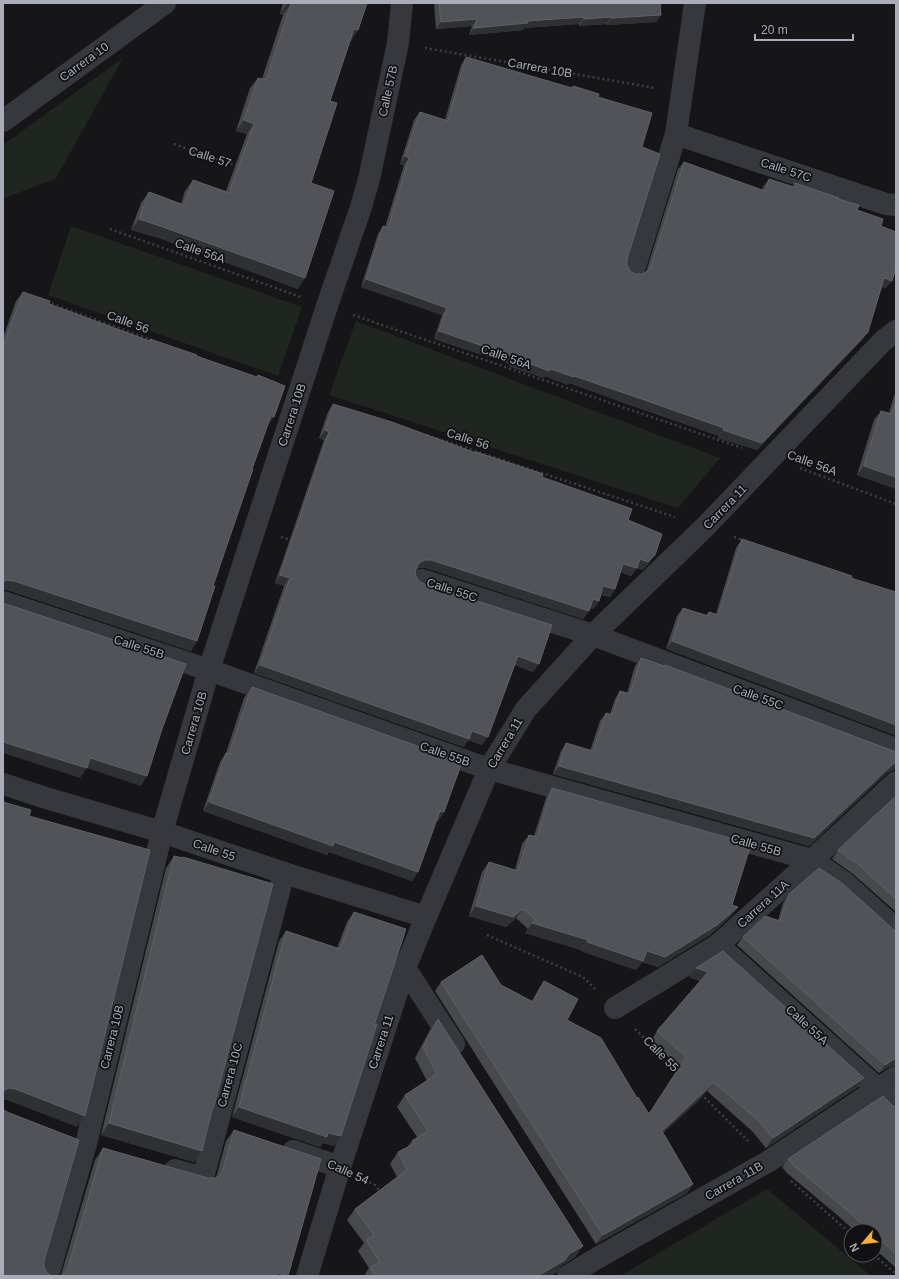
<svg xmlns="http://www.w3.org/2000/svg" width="899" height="1279" font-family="Helvetica,sans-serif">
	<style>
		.green { fill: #1e261f }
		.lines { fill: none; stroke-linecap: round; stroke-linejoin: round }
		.path { stroke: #3d3f44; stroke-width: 2.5; stroke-dasharray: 2 3; stroke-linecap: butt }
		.minor { stroke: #37383d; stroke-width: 22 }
		.tertiary { stroke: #37383d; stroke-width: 22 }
		.wall { fill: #47494d }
		.shaded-wall { fill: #2f3033 }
		.building { fill: #525359; stroke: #5f6168 }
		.labels { text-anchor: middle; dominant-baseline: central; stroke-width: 3.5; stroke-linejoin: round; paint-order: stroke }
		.street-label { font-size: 12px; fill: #a8adb8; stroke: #111113 }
	</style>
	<rect width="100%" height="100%" fill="#161618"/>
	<!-- green -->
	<g class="green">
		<path d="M123,58l-67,120 -53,21v-54z"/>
		<path d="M71,226l231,81 -24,69 -230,-81z"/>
		<path d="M356,321l364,137 -42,50 -349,-113z"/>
		<path d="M767,1189l104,87h-251z"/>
	</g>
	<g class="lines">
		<!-- path -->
		<g class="path">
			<path d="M425,48l230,40"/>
			<path d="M174,144l63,22"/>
			<path d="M110,229l191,68"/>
			<path d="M47,302l105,38"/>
			<path d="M353,315l389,133"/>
			<path d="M194,355l12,5"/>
			<path d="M427,435l248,82"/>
			<path d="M800,468l96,36"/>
			<path d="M281,537l10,3"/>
			<path d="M734,537l11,4"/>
			<path d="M487,935l96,42 12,12"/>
			<path d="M635,1029l44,43"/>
			<path d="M701,1094l47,47"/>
			<path d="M365,1180l10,5 6,8"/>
			<path d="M791,1181l60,53"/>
			<path d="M874,1255l22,19"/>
		</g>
		<!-- minor -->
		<g class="minor">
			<path d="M3,121l162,-118"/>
			<path d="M676,134l210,70 10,1"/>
			<path d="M634,270l42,-136 19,-131"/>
			<path d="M422,580l171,55 303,114"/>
			<path d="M3,602l206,68 280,99 323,91 33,23 51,46"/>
			<path d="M3,784l43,14 116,34 122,41 142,44"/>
			<path d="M718,945l178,160"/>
			<path d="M405,968l49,76"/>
			<path d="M615,1008l103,-63 94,-85 84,-78"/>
			<path d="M293,1151l47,16"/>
			<path d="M175,1170l28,8 81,-305"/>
			<path d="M48,1276l38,-132 76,-312 47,-162 118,-364 34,-99 8,-28 29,-136 4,-40"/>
			<path d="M568,1276l24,-15 177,-100 127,-84"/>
		</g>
		<!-- tertiary -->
		<path class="tertiary" d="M307,1276l33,-109 65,-199 21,-51 63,-148 37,-60 67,-74 112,-108 178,-186 13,-10"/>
	</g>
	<!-- wall -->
	<g class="wall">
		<path d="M283,3h84l-9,27 -7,11h-1l-20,60 -19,82 -13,106 -139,-51 -28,-8 10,-27 8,-11 32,12 4,-13 8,-11 33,11 21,-57 -11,-3 14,-43 8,-10 4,1 21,-64 -3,-1z"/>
		<path d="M434,3h226l1,12 -5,7 -50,3v-1l-27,2v-2l-55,4 -1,2 -54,5 3,-9 -36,3z"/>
		<path d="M466,57l106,31 1,-2 25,11 44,50 -15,112v6l3,6 5,3h7l4,-2 32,-103 6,-7 78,28 1,-3 6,-8 24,8 2,-4 43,16 19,11 24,16 5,62 -4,-1 -19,52 -106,111 -39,-12 1,-2 -86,-30 -64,-23 -1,2 -23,-9 -1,2 -35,-12 1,-2 -76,-25 8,-24 -81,-28 17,-53 5,-8 2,1 19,-62 -4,-1 14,-44 6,-8 25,8 16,-55z"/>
		<path d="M23,292l26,12 100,37 1,-2 46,17 61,21 1,-2 9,51 -15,43 -61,182 -184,-61h-4v-252l13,-37z"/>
		<path d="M896,393v96l-39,-14 17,-55 7,-9 8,2 5,-17z"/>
		<path d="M333,404l142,49 1,-1 66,25 86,43 21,43 -7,7 -5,-2 -6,8 -10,-4 -6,17 -5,8 -9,-2 -2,6 -6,8 -3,-1 -1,3 -6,8 -157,-51h-7l-3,2 -1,5 4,6 114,91 -18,-7 -33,80 -14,-5 -4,7 -210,-74 30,-87 -9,-3 49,-143 -5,-2 9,-26z"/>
		<path d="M742,539l109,39 -185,71 11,-33 6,-8 23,7 3,-3 7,2 20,-66z"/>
		<path d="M641,658l255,94v18h-3l-6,3 -78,73 -256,-72 8,-23 5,-8 24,8 10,-30 6,-8 4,1 5,-15 5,-8 7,2 8,-27z"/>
		<path d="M252,687l192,125 -6,9h-2l-24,60 -83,-29 -2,3 -124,-44 17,-49 6,-9 18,-55 7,-9z"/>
		<path d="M552,788l180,117 -1,11 -21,19 -52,32 -16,-5 -6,8 -55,-19v-1l-56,-17 3,-4 -12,-11 -10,9 -37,-11 13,-44 7,-10 26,8 7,-26 7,-9 5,1 12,-38z"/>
		<path d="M896,796v116l-43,-38 -21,-15 6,-9z"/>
		<path d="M174,856l8,2 1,-1 19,294 -8,11 -93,-27 65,-267z"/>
		<path d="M789,894l107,37v134l-7,2 -10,6 -142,-128 6,-8 35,-17 5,-17z"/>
		<path d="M354,912l-20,234 -11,-3 -3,4 -88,-30 47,-176 7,-10 51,17 10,-26z"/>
		<path d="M696,968l168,110 -6,9 -92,61 -14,-17 -45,-40 -8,9 -36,33 30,51 -6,9 -91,51 -161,-253 6,-9 60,3 31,16 6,-11 6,-9 23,39 70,78 12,16 30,-47 -28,-26 6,-10 43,-50 -11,-4z"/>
		<path d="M438,1019l145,227 -8,11 -14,9 -4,6 -7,4h-186l5,-8 -11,-17 6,-8 -17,-23 8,-11 42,-32 -7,-13 8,-12 9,-5 5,-6 5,-4 -20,-30 8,-12 22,-14 -12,-23 15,-28z"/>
		<path d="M893,1106l3,1v161l-21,-19v-18h-20l-19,-17 -49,-41 -5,-6 6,-8z"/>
		<path d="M234,1130l87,29 -260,116 34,-115 8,-12 105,30h8l10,-37z"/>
	</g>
	<!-- shaded-wall -->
	<g class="shaded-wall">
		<path d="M287,3l4,1 -8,11 -3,-1z"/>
		<path d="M661,15l-5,7 -50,3 5,-7z"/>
		<path d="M584,17l-5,7 -55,4 -1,2 -54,5 5,-7 53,-7z"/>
		<path d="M611,17l-5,7 -27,2 5,-7z"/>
		<path d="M477,19l-5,7 -36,3 5,-7z"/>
		<path d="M354,29l4,1 -7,11 -5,-1z"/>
		<path d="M244,120l10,4 -7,10 -11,-3z"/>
		<path d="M405,156l4,2 -5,7 -4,-1z"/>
		<path d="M139,219l27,9 139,50 -7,11 -139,-51 -28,-8z"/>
		<path d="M884,278l8,3 -6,7 -7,-2z"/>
		<path d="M366,279l81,29 -5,7 -81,-28z"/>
		<path d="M439,331l76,26 -5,7 -76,-25z"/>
		<path d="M868,332l-5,7 -106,111 -39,-12 5,-8z"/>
		<path d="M515,358l59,18 150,52 -5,8 -150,-53 -1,2 -23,-9 -1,2 -35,-12z"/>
		<path d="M271,416l3,1 -7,9z"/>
		<path d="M325,430l4,2 -5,8 -5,-2z"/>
		<path d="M864,466l32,11v12l-39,-14z"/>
		<path d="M655,555l-6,8 -7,7 -8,-3 6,-8z"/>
		<path d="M425,560h6l158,51 -6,8 -157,-51h-7l-6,3 6,-8z"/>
		<path d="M623,564l14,4 -6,8 -13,-5z"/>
		<path d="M280,575l10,3 -6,8 -9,-3z"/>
		<path d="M7,580l7,1 183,60 -6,10 -184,-61h-4v-8z"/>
		<path d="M603,586l12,3 -5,8 -12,-3z"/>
		<path d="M593,599l6,2 -6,8 -6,-2z"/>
		<path d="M672,641l224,84v11l-230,-87z"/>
		<path d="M518,656l21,8 -6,8 -21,-8z"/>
		<path d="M260,665l212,66 16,6 -6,8 -14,-5 -4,7 -210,-74z"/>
		<path d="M3,742l87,16 57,18 -6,10 -54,-18 -7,10 -77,-25z"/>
		<path d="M896,763v7h-3l-6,3 -78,73 -256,-72 6,-8 334,-2z"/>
		<path d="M209,802l125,40 84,30 -6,9 -83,-29 -2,3 -124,-44z"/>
		<path d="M440,811l4,1 -6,9 -4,-1z"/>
		<path d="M476,906l47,3 -7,9 -10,9 -37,-11z"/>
		<path d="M738,907l-7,9 -21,19 -52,32 -16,-5 -6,8 -55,-19 6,-9z"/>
		<path d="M532,923l56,17 -7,10 -56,-17z"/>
		<path d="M696,968l12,4 -7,9 -12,-4z"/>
		<path d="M896,1058v7l-7,2 -10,6 6,-8z"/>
		<path d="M864,1078l-6,9 -92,61 7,-10z"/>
		<path d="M713,1082l-6,9 -8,9 -44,40 7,-9z"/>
		<path d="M9,1088l6,1 70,27 -8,11 -70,-27h-4v-9z"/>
		<path d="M239,1107l89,26 13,3 -7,10 -11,-3 -3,4 -88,-30z"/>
		<path d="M109,1123l93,28 -8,11 -93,-27z"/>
		<path d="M693,1184l-6,9 -91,51 7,-9z"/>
		<path d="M583,1246l-8,11 -14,9 -4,6 -7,4h-12l31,-22z"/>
		<path d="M278,1273l9,3h-12z"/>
	</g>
	<!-- building -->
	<g class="building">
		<path d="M287,3h80l-9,27 -4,-1 -24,72 7,2 -26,80 23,8 -29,87 -139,-50 -27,-9 10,-27 35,13 9,-25 36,13 25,-69 -10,-4 14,-42 8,2 25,-76z"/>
		<path d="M439,3h221l1,12 -50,3v-1l-27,2v-2l-57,4 1,2 -54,5 3,-9 -36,3z"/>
		<path d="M466,57l106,31 1,-2 26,8 -1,3 54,16 -10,34 18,7 -33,105v6l3,6 5,3h7l6,-3 3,-5 33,-104 81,29 4,-12 25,8 1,-4 44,15 -1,1 21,6 -2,5 26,9 -2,7 15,6v36l-4,13 -8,-3 -16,54 -106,111 -39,-13 1,-2 -85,-30 -65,-22v1l-24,-8 -1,2 -34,-13v-1l-76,-26 8,-23 -81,-29 17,-53 5,2 21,-70 -4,-2 15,-44 28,9z"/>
		<path d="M23,292l27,9 -1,3 101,37v-2l47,16 -1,1 61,21 1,-2 27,11 -11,31 -3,-1 -19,53h1l-40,117h2l-18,55 -183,-60 -7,-1 -4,2v-235z"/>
		<path d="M896,401v76l-32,-11 17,-55 11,3z"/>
		<path d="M333,404l59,18 84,31v-1l67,22 -1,3 90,32 -4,11 34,14 -7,21 -7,7 -8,-3 -3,9 -14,-4 -8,25 -12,-3 -4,15 -6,-2 -4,12 -158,-51h-6l-6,3 -3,6 -1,6 4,6 5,3 128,41 -13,39 -21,-8 -30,81 -16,-6 -3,8 -209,-74 30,-87 -10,-3 49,-143 -4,-2z"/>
		<path d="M742,539l110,37 -1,2 45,14v133l-224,-84 11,-33 25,8 1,-4 9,3z"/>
		<path d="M3,603l183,61 -24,65 -15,47 -57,-18 -3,10 -84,-26z"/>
		<path d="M641,658l23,8 1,-1 231,87v11l-3,1 -79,74 -255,-72 7,-23 27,8 13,-38 6,2 8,-24 10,3z"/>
		<path d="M252,687l210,75 -18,50 -4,-1 -22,61 -84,-30 -1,4 -124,-44 17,-49 3,1 22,-65h1z"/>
		<path d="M552,788l199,56 -19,61 6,2 -21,18 -52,32 -18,-6 -4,10 -56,-19 1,-2 -56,-17 4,-3 -13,-11 -10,8 -37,-11 13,-44 29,9 11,-36 8,2z"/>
		<path d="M896,796v103l-37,-34 -21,-15z"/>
		<path d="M3,802l28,8 -2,6 121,34 -65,266 -70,-27 -6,-1 -6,3z"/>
		<path d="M174,856l9,2v-1l90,27 -59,222 -2,4 -10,41 -93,-28z"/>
		<path d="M819,868l24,16 51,46 2,1v127l-11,7 -142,-128 22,-21 15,5 9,-27z"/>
		<path d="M354,912l52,17 -32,97 3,-2 -36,112 -13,-3 -1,4 -88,-30 47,-176 54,18z"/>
		<path d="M723,951l141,127 -91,60 -14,-17 -46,-39 -8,9 -43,40 31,53 -90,51 -162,-253 41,-27 19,30 32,17 11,-21 34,18 -11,21 34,18 36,60 1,-1 11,17 37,-57 -29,-26 51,-59 -12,-4z"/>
		<path d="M438,1019l145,227 -14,8 -4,6 -27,16h-163l-5,-9 10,-5 -14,-22 8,-5 -19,-26 52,-39 -9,-18 16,-8 -2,-3 16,-10 -23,-36 32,-21 -14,-27z"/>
		<path d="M883,1096l10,10 3,1v147l-21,-19v-4h-5l-28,-25 -49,-41 -5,-6z"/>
		<path d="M3,1109l4,3 72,28 -35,121v6l3,6 5,3h-49z"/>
		<path d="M234,1130l87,29 -33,117 -10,-3 -1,3h-217l4,-2 4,-6 35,-120 105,30h7l5,-2 3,-6z"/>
	</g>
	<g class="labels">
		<!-- street labels -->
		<g class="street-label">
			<text transform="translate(84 62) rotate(-36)">Carrera 10</text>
			<text transform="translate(540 68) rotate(10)">Carrera 10B</text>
			<text transform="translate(388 91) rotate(-78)">Calle 57B</text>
			<text transform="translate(210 157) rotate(18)">Calle 57</text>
			<text transform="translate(786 170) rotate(18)">Calle 57C</text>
			<text transform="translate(200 251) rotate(19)">Calle 56A</text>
			<text transform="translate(128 322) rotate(20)">Calle 56</text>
			<text transform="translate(506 357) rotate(19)">Calle 56A</text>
			<text transform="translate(292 415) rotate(-72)">Carrera 10B</text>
			<text transform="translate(468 439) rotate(18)">Calle 56</text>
			<text transform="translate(812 463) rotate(20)">Calle 56A</text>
			<text transform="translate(725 507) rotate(-46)">Carrera 11</text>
			<text transform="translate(452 590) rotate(18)">Calle 55C</text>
			<text transform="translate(139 647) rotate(18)">Calle 55B</text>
			<text transform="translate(758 697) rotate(20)">Calle 55C</text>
			<text transform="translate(194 723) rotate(-74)">Carrera 10B</text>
			<text transform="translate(505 743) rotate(-59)">Carrera 11</text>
			<text transform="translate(445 754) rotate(19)">Calle 55B</text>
			<text transform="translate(756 845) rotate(16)">Calle 55B</text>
			<text transform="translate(214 850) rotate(19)">Calle 55</text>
			<text transform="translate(763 904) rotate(-42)">Carrera 11A</text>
			<text transform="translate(807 1025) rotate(42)">Calle 55A</text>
			<text transform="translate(112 1037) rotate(-76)">Carrera 10B</text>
			<text transform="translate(381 1042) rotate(-72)">Carrera 11</text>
			<text transform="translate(661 1054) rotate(45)">Calle 55</text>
			<text transform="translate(230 1075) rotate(-75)">Carrera 10C</text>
			<text transform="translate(348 1172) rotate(24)">Calle 54</text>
			<text transform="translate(734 1181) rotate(-30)">Carrera 11B</text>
		</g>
	</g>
	<!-- border -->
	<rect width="899" height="1279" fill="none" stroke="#a8adb8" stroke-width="8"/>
	<!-- north arrow -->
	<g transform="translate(863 1243) rotate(242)"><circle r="19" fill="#111113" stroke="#4d4f55"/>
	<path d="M0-3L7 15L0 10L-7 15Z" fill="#f2b134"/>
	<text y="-6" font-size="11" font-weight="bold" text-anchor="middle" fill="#a8adb8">N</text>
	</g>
	<!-- scale -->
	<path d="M755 34v6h98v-6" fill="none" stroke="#a8adb8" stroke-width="2"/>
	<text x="761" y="34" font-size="12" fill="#a8adb8" stroke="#111113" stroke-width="3" paint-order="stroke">20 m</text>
</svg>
